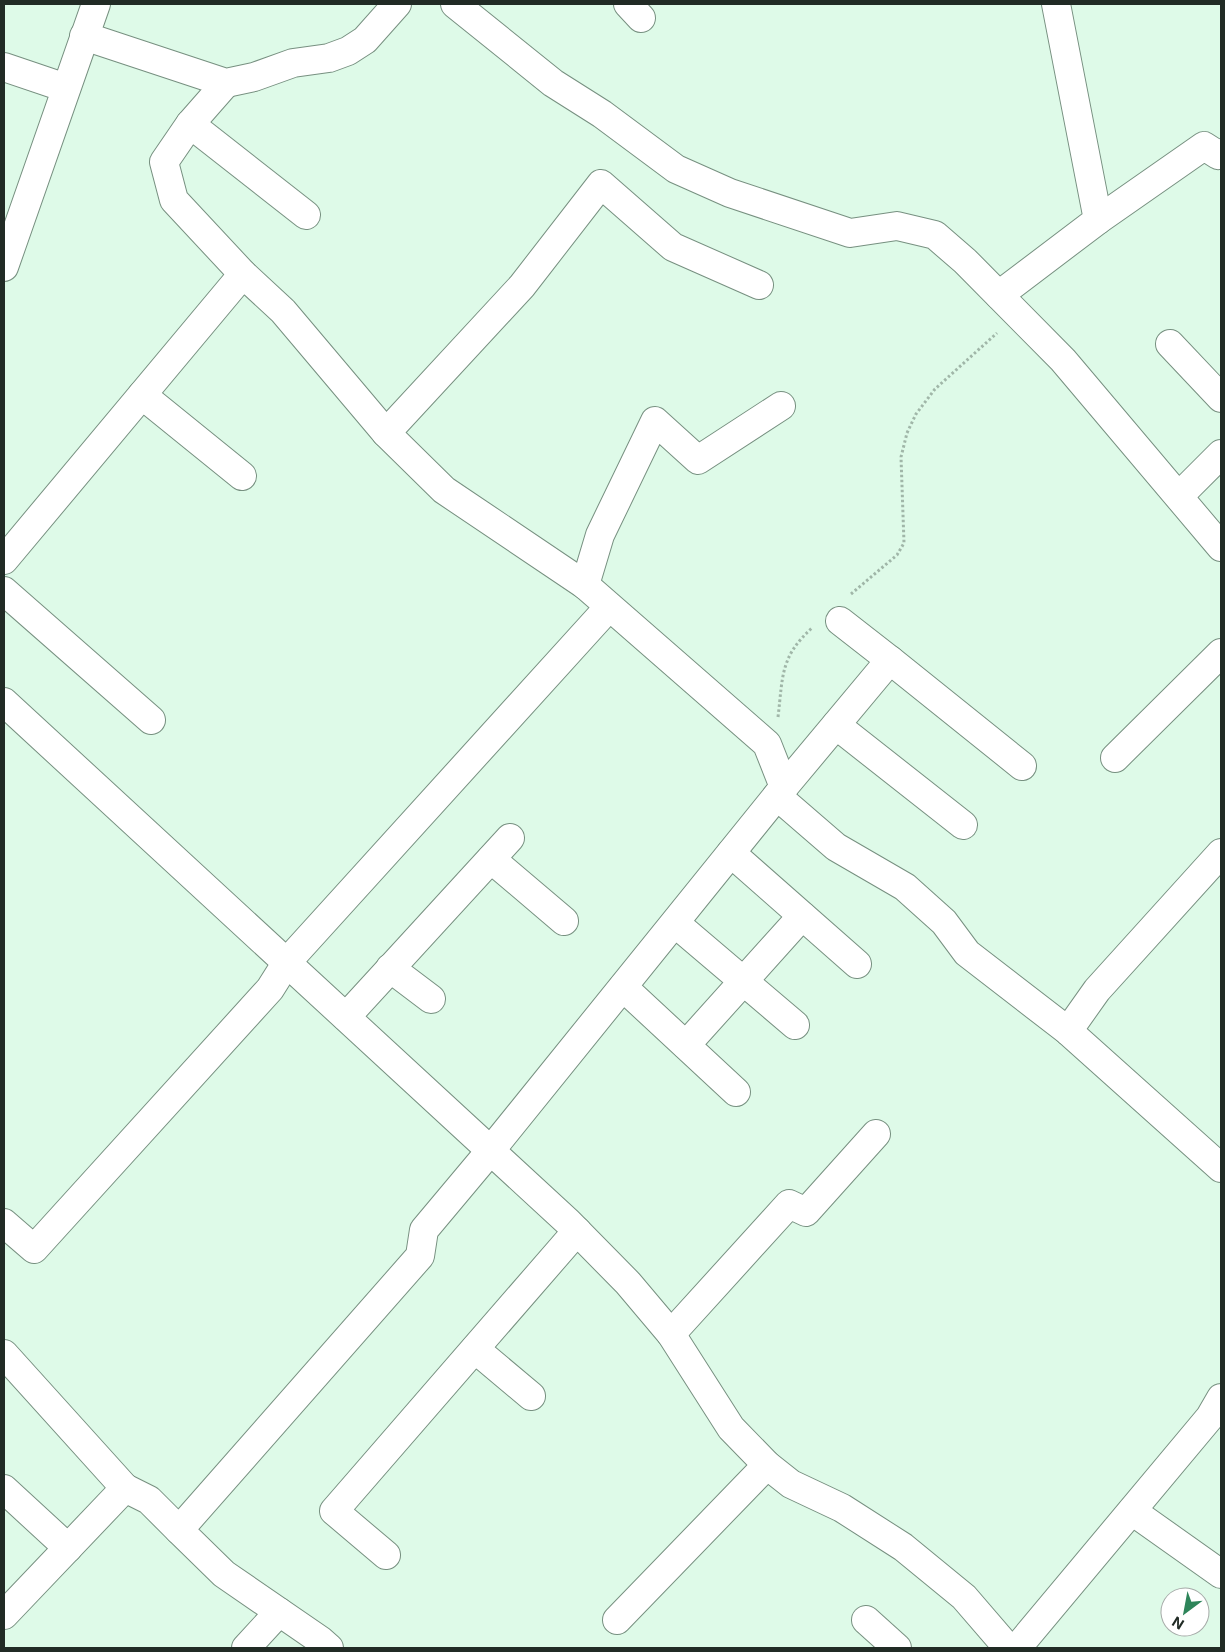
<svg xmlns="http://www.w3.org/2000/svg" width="1225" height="1652" font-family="Inter,sans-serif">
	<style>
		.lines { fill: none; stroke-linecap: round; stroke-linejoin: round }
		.street-casing { stroke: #779080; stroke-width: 30 }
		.path { stroke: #a0b6a8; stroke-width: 3; stroke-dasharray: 2.5 2.5; stroke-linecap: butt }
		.street { stroke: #fff; stroke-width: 28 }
	</style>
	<rect width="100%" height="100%" fill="#defae8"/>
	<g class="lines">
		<!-- street casing -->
		<g class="street-casing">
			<g id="street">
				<path d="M455,4l98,79 49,31 74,55 54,24 120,40 47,-7 38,9 30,26 98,99 158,187"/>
				<path d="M628,4l13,14"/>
				<path d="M84,36l142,47 28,-6 39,-14 36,-5 19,-7 17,-11 32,-36"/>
				<path d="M4,67l62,21"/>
				<path d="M226,83l-36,41 -26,38 10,38 69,74"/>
				<path d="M190,124l116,91"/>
				<path d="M1098,220l106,-74 14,9 3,-2"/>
				<path d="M4,267l92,-263"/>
				<path d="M999,295l99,-75 -42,-216"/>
				<path d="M1170,344l51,54"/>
				<path d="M142,395l100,81"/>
				<path d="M386,433l136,-147 79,-102 72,63 86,38"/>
				<path d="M1179,496l42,-42"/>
				<path d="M4,560l239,-286 40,37 103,122 58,57 141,95 182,159 17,43 -293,363 -67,80 -4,26 -241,274 45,44 96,66 9,8"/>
				<path d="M585,585l15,-50 55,-114 43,39 83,-54"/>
				<path d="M4,591l147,129"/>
				<path d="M890,660l132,106"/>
				<path d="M4,702l564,520 60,61 43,51 60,94 36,37 24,19 51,24 61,39 61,50 44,51"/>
				<path d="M836,725l127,100"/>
				<path d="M1115,758l106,-105"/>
				<path d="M784,787l106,-127 -50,-39"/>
				<path d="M777,796l59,51 69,40 39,35 23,31 101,78 153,137"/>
				<path d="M731,853l126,111"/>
				<path d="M491,859l73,62"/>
				<path d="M675,923l120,102"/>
				<path d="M390,968l41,31"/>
				<path d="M623,987l113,105"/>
				<path d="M346,1017l164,-179"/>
				<path d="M1068,1031l29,-41 124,-137"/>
				<path d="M686,1045l116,-129"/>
				<path d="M4,1223l30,26 236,-260 17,-27 322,-355"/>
				<path d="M671,1334l118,-130 17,8 70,-78"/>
				<path d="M475,1349l56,47"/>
				<path d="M4,1354l121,134"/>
				<path d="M4,1489l64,59"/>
				<path d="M1132,1511l89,63"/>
				<path d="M386,1555l-52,-44 243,-280"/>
				<path d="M4,1615l121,-127 24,12 30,30"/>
				<path d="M617,1620l150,-155"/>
				<path d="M866,1620l31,28"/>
				<path d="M246,1648l33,-36"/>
				<path d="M1017,1648l193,-231 11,-19"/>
			</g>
		</g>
		<!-- path -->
		<g class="path">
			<path d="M851,594l46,-39 7,-12 -3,-86 6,-24 9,-19 19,-25 62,-56"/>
			<path d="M778,717c5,-41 2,-60 34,-89"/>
		</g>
		<!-- street -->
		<use href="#street" class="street"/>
	</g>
	<!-- border -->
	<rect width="1225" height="1652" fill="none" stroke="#212b25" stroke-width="10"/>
	<!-- north arrow -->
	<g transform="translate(1185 1612) rotate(212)"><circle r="24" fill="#ffffff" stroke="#a6aaa8"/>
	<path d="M0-4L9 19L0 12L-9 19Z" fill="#2e855a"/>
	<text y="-8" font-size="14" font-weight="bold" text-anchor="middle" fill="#212b25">N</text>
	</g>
</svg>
